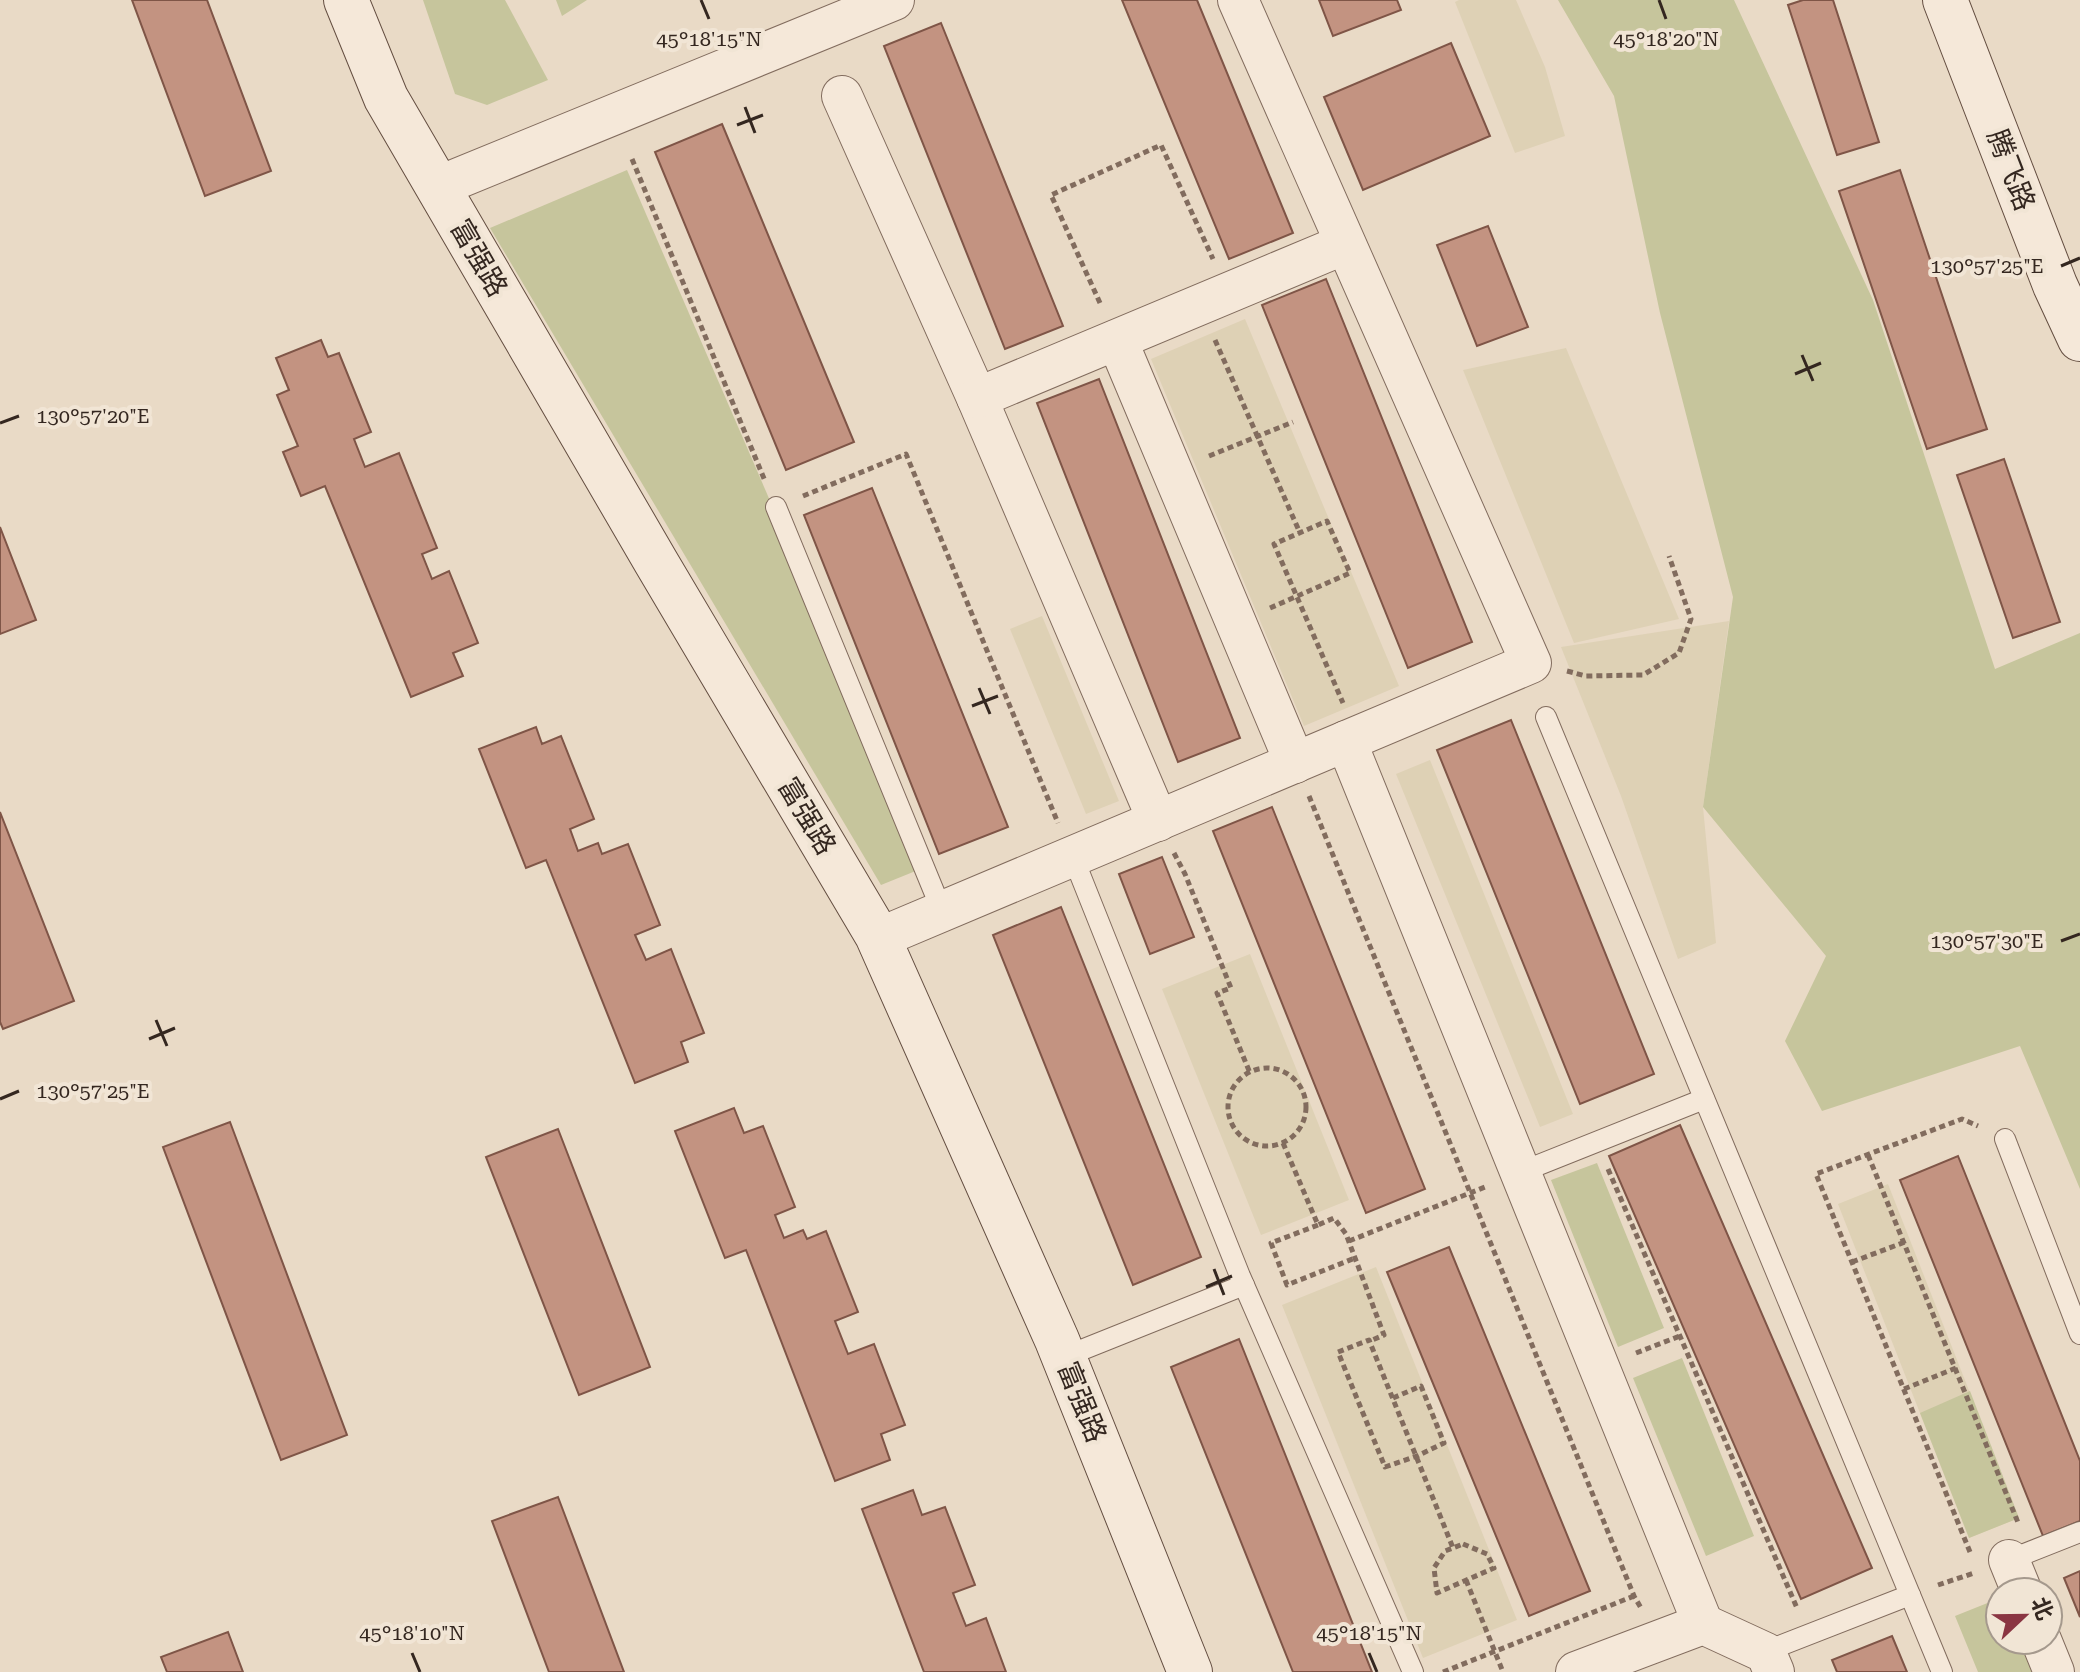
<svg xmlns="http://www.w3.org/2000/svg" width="2080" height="1672" font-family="'Roboto Serif','Noto Sans SC',serif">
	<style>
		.farmland { fill: #ded1b5 }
		.green { fill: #c6c59c }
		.building { fill: #c39381; stroke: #7f5547; stroke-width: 2 }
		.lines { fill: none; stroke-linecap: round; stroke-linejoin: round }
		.lane-casing { stroke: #826c5e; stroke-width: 22 }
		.street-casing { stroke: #826c5e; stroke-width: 42 }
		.secondary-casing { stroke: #644e41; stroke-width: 46 }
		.path { stroke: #826c5e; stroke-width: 5; stroke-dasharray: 6 4; stroke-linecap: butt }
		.lane { stroke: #f5e8d9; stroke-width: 20 }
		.street { stroke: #f5e8d9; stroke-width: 40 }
		.secondary { stroke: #f5e8d9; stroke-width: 44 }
		.ticks { fill: none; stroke: #342720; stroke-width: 3 }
		.labels { text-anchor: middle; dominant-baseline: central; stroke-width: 8; stroke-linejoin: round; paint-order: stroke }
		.street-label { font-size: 28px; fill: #342720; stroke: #f1e5d5 }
		.ticks-label { font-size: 20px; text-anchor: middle; fill: #342720; stroke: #f1e5d5; stroke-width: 8; stroke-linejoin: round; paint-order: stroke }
	</style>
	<rect width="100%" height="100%" fill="#e9dac6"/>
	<!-- farmland -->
	<g class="farmland">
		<path d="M1459,0h57l29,67 20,69 -50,17 -60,-151z"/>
		<path d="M1245,319l154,367 -95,40 -153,-367z"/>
		<path d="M1566,348l113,271 -105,24 -111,-273z"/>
		<path d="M1042,616l77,185 -33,13 -76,-185z"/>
		<path d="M1729,621l-26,186 13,136 -38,16 -57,-163 -60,-149z"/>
		<path d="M1430,760l143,354 -33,13 -144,-353z"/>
		<path d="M1250,954l99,246 -88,35 -99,-246z"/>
		<path d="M1888,1184l131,334 -50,20 -131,-334z"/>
		<path d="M1376,1267l141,353 -94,38 -141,-353z"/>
	</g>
	<!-- green -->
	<g class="green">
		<path d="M423,0h82l43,80 -61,25 -32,-11z"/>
		<path d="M556,0h31l-25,16z"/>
		<path d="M1558,0h176l139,300 122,369 85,-36v556l-60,-143 -198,65 -37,-70 41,-85 -123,-149 30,-210 -73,-284 -46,-217z"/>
		<path d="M627,170l301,696 -47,19 -391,-657z"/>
		<path d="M1597,1163l67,165 -46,19 -67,-167z"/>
		<path d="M1682,1358l72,178 -48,20 -73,-178z"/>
		<path d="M1970,1391l49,127 -50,20 -49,-125z"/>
		<path d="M2000,1598v42h29l13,32h-64l-23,-56z"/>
	</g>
	<!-- building -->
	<g class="building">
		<path d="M132,0h75l64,171 -66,25z"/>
		<path d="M1122,0h75l96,233 -64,26z"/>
		<path d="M1319,0h78l4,10 -68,26z"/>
		<path d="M1803,0h30l46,142 -42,13 -49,-150z"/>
		<path d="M941,23l122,303 -58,23 -121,-303z"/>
		<path d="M1451,43l39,93 -127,54 -39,-93z"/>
		<path d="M722,124l132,318 -68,28 -131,-318z"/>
		<path d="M1900,170l87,259 -60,20 -88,-258z"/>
		<path d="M1488,226l40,101 -51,19 -40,-101z"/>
		<path d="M1326,279l146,363 -64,26 -146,-363z"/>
		<path d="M321,340l7,17 11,-4 32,79 -17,7 11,28 34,-14 38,95 -15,6 10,25 17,-8 29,72 -25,10 10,23 -52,21 -86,-211 -24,10 -18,-44 15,-6 -21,-51 12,-5 -13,-32z"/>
		<path d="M1099,379l141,359 -62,24 -141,-359z"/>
		<path d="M2004,459l56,163 -47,16 -56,-163z"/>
		<path d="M872,488l136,339 -69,27 -135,-339z"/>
		<path d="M0,527l36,93 -36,14z"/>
		<path d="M1511,720l143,354 -74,30 -143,-354z"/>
		<path d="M536,727l6,17 19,-8 33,83 -24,10 8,22 20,-8 4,11 26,-10 32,81 -25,10 11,25 25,-11 33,84 -23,9 7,20 -53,21 -89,-223 -20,8 -47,-119z"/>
		<path d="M1272,807l153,382 -59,24 -153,-382z"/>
		<path d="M0,812l74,189 -71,28 -3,-7z"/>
		<path d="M1162,857l32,80 -44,17 -31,-80z"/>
		<path d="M1061,907l140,350 -68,28 -140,-350z"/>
		<path d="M734,1108l10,25 19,-7 32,81 -20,8 9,23 19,-8 4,9 19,-8 32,81 -23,9 13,33 26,-10 31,81 -24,9 9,26 -55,21 -89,-231 -21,8 -50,-127z"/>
		<path d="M230,1122l117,313 -66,25 -118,-313z"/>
		<path d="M1680,1125l192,443 -71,31 -192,-443z"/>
		<path d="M558,1129l92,238 -71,28 -93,-238z"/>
		<path d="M1958,1156l122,305v60l-37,15 -143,-356z"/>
		<path d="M1449,1247l141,344 -61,25 -142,-344z"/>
		<path d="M1239,1339l133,333h-79l-122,-305z"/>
		<path d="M913,1490l9,25 23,-8 30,78 -22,8 13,33 20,-8 20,54h-82l-62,-163z"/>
		<path d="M558,1497l66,175h-75l-57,-151z"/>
		<path d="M2080,1571v46l-16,-39z"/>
		<path d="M228,1632l15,40h-76l-6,-15z"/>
		<path d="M1892,1636l15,36h-70l-5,-12z"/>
	</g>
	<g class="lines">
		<!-- lane casing -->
		<g class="lane-casing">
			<g id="lane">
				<path d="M776,507l166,404"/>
				<path d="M1546,717l396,955"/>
				<path d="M1073,857l167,419 173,396"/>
				<path d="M2005,1139l75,195"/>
				<path d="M1521,1172l183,-73"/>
				<path d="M1064,1357l180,-72"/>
				<path d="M2009,1560l71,-28"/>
				<path d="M1764,1652l146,-57"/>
			</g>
		</g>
		<!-- street casing -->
		<g class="street-casing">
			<g id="street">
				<path d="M842,96l135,302 181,423"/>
				<path d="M437,187l457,-187"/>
				<path d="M1117,340l178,423"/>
				<path d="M977,398l368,-154"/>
				<path d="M1346,741l357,883"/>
				<path d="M879,938l652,-275 -293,-663"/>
				<path d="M2009,1560l13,32"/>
				<path d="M2041,1640l13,32"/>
				<path d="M1576,1672l127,-48 63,29 8,19"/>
			</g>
		</g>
		<!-- secondary casing -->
		<g class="secondary-casing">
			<g id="secondary">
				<path d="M346,0l40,98 270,464 221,373 180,405 133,332"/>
				<path d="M1945,0l110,285 25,54"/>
			</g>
		</g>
		<!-- path -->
		<g class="path">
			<path d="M632,159l133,322"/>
			<path d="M1100,303l-49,-108 110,-50 52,114"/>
			<path d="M1215,340l85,193"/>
			<path d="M1209,456l84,-34"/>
			<path d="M803,496l103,-42 152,369"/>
			<path d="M1270,608l80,-35 -23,-52 -53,23 69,159"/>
			<path d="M1567,671l19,5 57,-1 36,-22 12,-34 -22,-63"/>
			<path d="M1309,796l325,800 7,12"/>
			<path d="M1174,853l11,21 46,114 -14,5 33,80"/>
			<circle cx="1267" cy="1107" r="39"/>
			<path d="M1283,1143l35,82 16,-7 12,16 38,101 -14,6"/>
			<path d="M1868,1155l151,370"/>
			<path d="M1608,1169l189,439"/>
			<path d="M1318,1225l-47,18 16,42 68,-27"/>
			<path d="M1349,1241l136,-54"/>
			<path d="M1852,1262l53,-20"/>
			<path d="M1636,1353l44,-17"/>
			<path d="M1904,1389l52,-21"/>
			<path d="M1393,1398l28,-12 23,57 -27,13 -32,11 -47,-115 31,-12c28,69 56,138 84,208"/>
			<path d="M1463,1544l24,10 7,14 -57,25 -3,-25 11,-17z"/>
			<path d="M1970,1552l-154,-378 146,-55 16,7"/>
			<path d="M1466,1580l37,92"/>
			<path d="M1938,1585l36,-12"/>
			<path d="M1443,1672l191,-76"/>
		</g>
		<!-- lane -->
		<use href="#lane" class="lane"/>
		<!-- street -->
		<use href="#street" class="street"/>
		<!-- secondary -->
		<use href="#secondary" class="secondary"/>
	</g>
	<!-- ticks -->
	<path class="ticks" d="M701,0l8,19M1659,0l7,19M745,107l10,26M737,125l26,-10M2061,266l19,-8M1802,355l11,26M1795,374l26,-11M0,423l19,-7M979,688l11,26M972,706l26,-10M2061,941l19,-7M156,1020l11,26M149,1039l26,-11M0,1099l19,-8M1214,1269l10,26M1206,1287l26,-11M412,1653l8,19M1369,1653l8,19"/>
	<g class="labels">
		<!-- street labels -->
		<g class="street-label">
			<text transform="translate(2011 170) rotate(69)">腾飞路</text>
			<text transform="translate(479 258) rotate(60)">富强路</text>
			<text transform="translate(807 816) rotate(59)">富强路</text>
			<text transform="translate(1082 1402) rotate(68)">富强路</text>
		</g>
	</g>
	<g class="ticks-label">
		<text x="709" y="46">45°18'15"N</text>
		<text x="1666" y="46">45°18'20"N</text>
		<text x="1987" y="273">130°57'25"E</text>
		<text x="93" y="423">130°57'20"E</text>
		<text x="1987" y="948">130°57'30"E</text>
		<text x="93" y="1098">130°57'25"E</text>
		<text x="412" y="1640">45°18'10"N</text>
		<text x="1369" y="1640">45°18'15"N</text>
	</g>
	<!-- north arrow -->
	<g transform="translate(2024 1616) rotate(68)"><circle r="38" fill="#f1e5d5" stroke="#a5998d" stroke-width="2"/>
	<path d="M0-6L14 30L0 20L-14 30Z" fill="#8a3542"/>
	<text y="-12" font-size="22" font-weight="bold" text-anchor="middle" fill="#342720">北</text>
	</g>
</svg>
